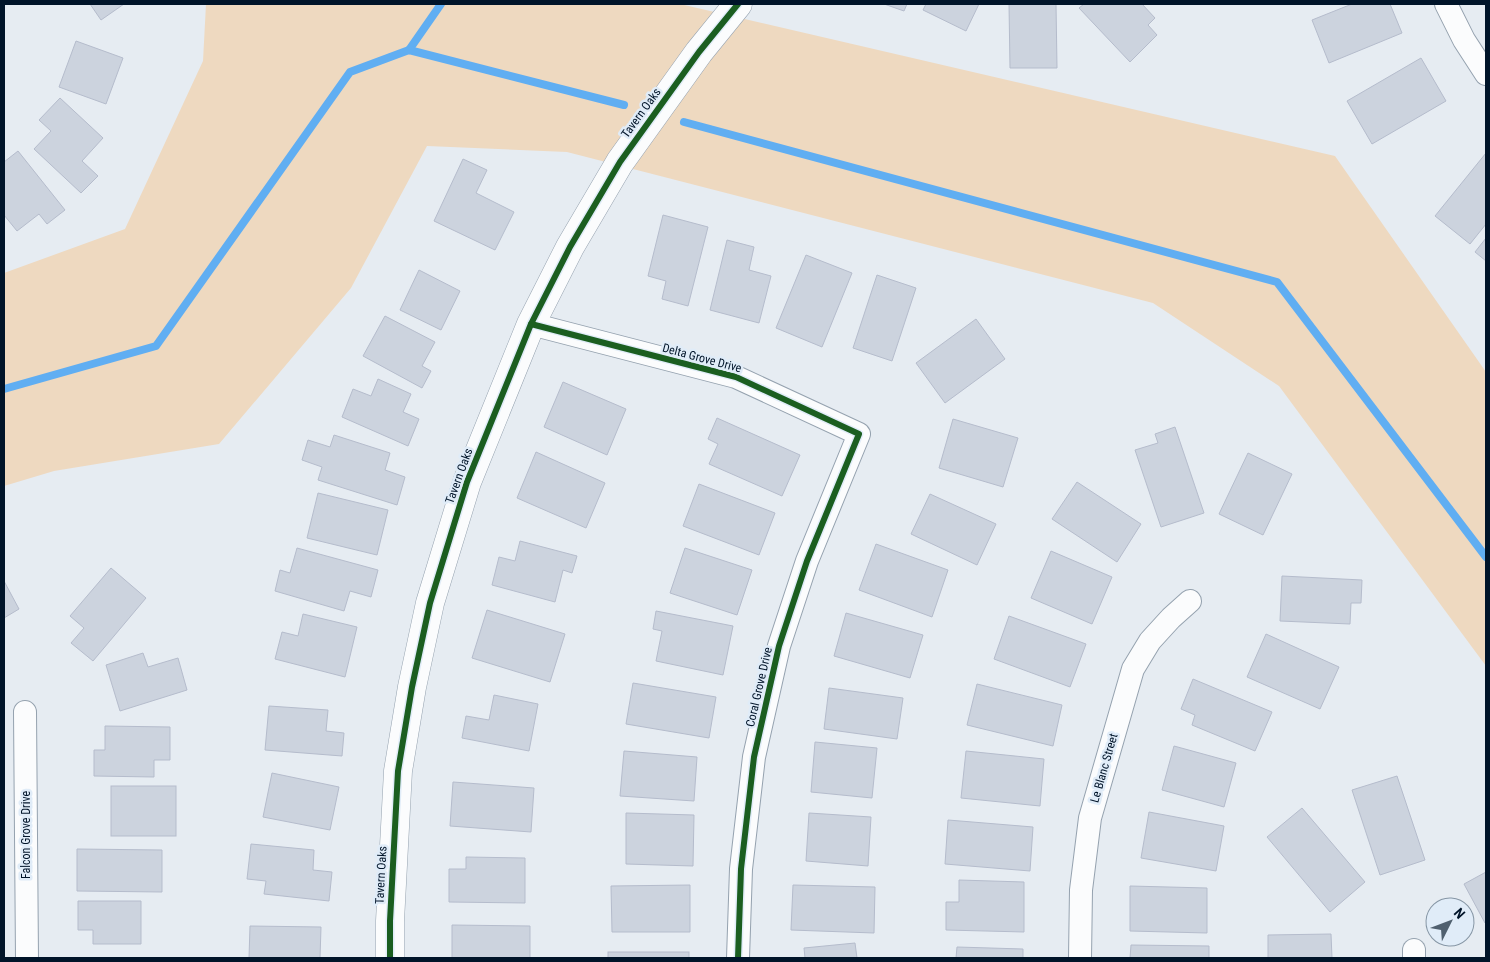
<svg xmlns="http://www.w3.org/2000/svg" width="1490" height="962" font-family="'Roboto Condensed',sans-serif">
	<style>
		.green { fill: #eed9c0 }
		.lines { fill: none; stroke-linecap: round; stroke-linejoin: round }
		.stream { stroke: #60aef2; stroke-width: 8 }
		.building { fill: #ccd3de; stroke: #b5bccc }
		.street-casing { stroke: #95a2af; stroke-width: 24 }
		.secondary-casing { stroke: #95a2af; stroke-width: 29 }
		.street { stroke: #fbfcfd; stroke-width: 22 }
		.secondary { stroke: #fbfcfd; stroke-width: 28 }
		.cycleway-casing { stroke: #e0ecf8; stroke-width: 9 }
		.cycleway { stroke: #1b5e20; stroke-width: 6 }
		.labels { text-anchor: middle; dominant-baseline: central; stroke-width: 5; stroke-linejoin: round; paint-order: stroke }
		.street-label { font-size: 12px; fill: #001429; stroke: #e0ecf8 }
	</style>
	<rect width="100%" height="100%" fill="#e6ecf2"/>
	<!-- green -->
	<path class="green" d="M206,4h474l655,152 151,216v294l-207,-280 -126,-83 -586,-151 -140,-6 -76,142 -132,156 -165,27 -50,15v-213l121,-44 78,-168z"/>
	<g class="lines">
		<!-- stream -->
		<g class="stream">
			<path d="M409,50l32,-46"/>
			<path d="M684,122l593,160 209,275"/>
			<path d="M4,389l152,-43 194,-274 59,-22 215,55"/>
		</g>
	</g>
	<!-- building -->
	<g class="building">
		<path d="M90,4h34l-23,16z"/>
		<path d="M884,4h23l-3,7z"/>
		<path d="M926,4h53l-13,27 -43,-21z"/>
		<path d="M1009,4h47l1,64h-47z"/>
		<path d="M1084,4h58l13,14 -7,7 9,10 -27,27 -51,-54z"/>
		<path d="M1352,4h38l12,29 -73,30 -17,-43z"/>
		<path d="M76,41l47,17 -17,46 -47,-17z"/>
		<path d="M1421,58l25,43 -74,43 -25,-43z"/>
		<path d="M60,98l43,40 -21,23 16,15 -17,17 -47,-44 17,-18 -12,-11z"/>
		<path d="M18,151l47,59 -18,14 -8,-10 -22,17 -13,-16v-53z"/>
		<path d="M1486,153v71l-16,20 -35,-28z"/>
		<path d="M463,159l24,11 -11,23 38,19 -19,38 -61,-29z"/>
		<path d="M663,215l45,12 -20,79 -26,-7 4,-18 -18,-5z"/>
		<path d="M1486,238v23l-11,-9z"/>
		<path d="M727,240l27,7 -5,23 22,6 -12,47 -49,-13z"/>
		<path d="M806,255l46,18 -30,74 -46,-19z"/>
		<path d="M419,270l41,21 -19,39 -41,-20z"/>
		<path d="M877,275l39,13 -24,73 -39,-13z"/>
		<path d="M385,316l50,26 -13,24 9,5 -9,17 -59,-32z"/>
		<path d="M976,319l29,40 -60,44 -29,-40z"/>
		<path d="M378,379l33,15 -8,18 16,7 -11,27 -66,-29 11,-28 18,7z"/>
		<path d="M563,382l63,27 -19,46 -63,-28z"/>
		<path d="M717,418l83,37 -18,41 -73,-32 9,-20 -10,-5z"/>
		<path d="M953,419l65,19 -15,49 -64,-19z"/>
		<path d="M1175,427l29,86 -43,14 -26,-77 23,-7 -3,-9z"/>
		<path d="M334,435l56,18 -5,17 20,7 -8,28 -79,-25 4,-13 -20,-7 6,-20 22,7z"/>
		<path d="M536,452l69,31 -19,45 -69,-30z"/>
		<path d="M1248,453l44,21 -29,61 -44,-21z"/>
		<path d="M1077,482l64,42 -24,38 -65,-43z"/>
		<path d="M699,484l76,29 -16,42 -76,-29z"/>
		<path d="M318,493l70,17 -11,45 -70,-17z"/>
		<path d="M930,494l66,30 -19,41 -66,-31z"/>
		<path d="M520,541l57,15 -5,17 -9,-3 -8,32 -63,-17 7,-28 16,4z"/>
		<path d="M876,544l72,26 -16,47 -73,-27z"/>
		<path d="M297,548l81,22 -7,27 -21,-6 -6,20 -69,-20 5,-21 10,3z"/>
		<path d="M685,548l67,22 -15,45 -67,-22z"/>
		<path d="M1051,551l61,26 -20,47 -61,-26z"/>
		<path d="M111,568l35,30 -53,63 -22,-18 13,-15 -14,-12z"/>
		<path d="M1282,576l80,4 -1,23h-10l-1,21 -70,-3z"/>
		<path d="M4,581l15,28 -15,9z"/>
		<path d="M487,610l78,24 -15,48 -78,-24z"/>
		<path d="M656,611l77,15 -10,49 -67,-14 6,-30 -9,-2z"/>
		<path d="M846,613l77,22 -13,43 -76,-22z"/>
		<path d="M303,614l54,13 -12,50 -70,-18 7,-27 16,4z"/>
		<path d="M1009,616l77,28 -16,43 -76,-28z"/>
		<path d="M1266,634l73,33 -19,42 -73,-32z"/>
		<path d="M143,653l5,14 30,-9 9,32 -67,21 -14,-46z"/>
		<path d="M1193,679l79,33 -17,39 -63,-26 3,-10 -14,-6z"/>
		<path d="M633,683l83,14 -7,41 -83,-14z"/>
		<path d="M977,684l85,21 -9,41 -86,-21z"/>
		<path d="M829,688l74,10 -6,41 -73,-10z"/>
		<path d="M494,695l44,9 -9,47 -67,-13 4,-22 23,4z"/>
		<path d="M269,706l59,4 -2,21 18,2 -2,23 -77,-6z"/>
		<path d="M105,726l65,1v33h-16v17l-60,-1v-26h11z"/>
		<path d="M815,742l62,6 -5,50 -61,-6z"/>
		<path d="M1174,746l62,17 -12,44 -62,-17z"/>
		<path d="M624,751l73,6 -3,44 -74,-5z"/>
		<path d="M966,751l78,8 -4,47 -79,-8z"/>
		<path d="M272,773l67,14 -9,43 -67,-13z"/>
		<path d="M1397,776l28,84 -45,15 -28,-85z"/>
		<path d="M453,782l81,6 -3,44 -81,-6z"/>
		<rect x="111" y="786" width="65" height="50"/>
		<path d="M1302,808l63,74 -35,30 -63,-75z"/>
		<path d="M1149,812l75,14 -8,45 -75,-13z"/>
		<path d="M626,813l68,2 -1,51 -67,-2z"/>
		<path d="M809,813l62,4 -3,49 -62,-5z"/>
		<path d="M948,820l85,7 -3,44 -85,-7z"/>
		<path d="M251,844l63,6 -1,20 19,2 -3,29 -65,-7 2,-13 -19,-2z"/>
		<path d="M77,849l85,1v42l-85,-1z"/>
		<path d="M466,857l59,1v45l-76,-1v-33h17z"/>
		<path d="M1486,872v51h-1l-21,-39z"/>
		<path d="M959,880l65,2v50l-78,-2v-28h13z"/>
		<path d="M690,885v47h-78l-1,-46z"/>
		<path d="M793,885l82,2 -1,46 -83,-3z"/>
		<path d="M1130,886l77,2v45l-77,-2z"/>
		<path d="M78,901h63v43h-48v-14h-15z"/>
		<path d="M452,925l78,1v32h-78z"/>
		<path d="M250,926l71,1 -1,31h-71z"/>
		<path d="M1331,934l1,24h-64v-23z"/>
		<path d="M855,943l2,15h-52l-1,-10z"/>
		<path d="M1131,945l78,1v12h-79z"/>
		<path d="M957,947l66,2v9h-67z"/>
		<rect x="608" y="952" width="81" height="6"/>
	</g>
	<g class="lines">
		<!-- street casing -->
		<g class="street-casing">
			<g id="street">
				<path d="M1446,4l18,36 22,34"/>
				<path d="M531,324l205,53 123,57 -52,127 -28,85 -25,111 -13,112 -3,89"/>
				<path d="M25,712l2,246"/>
				<path d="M1414,950v8"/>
				<path d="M1080,958l1,-68 9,-72 43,-149 17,-28 21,-23 19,-17"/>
			</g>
		</g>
		<!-- secondary casing -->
		<g class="secondary-casing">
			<path id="secondary" d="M390,958v-37l8,-150 14,-84 18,-84 37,-121 64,-158 39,-77 50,-85 79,-110 39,-48"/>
		</g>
		<!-- street -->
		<use href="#street" class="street"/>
		<!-- secondary -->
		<use href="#secondary" class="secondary"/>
		<!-- cycleway casing -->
		<g class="cycleway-casing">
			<g id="cycleway">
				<path d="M531,324l205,53 123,57 -52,127 -28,85 -25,111 -13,112 -3,89"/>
				<path d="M390,958v-37l8,-150 14,-84 18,-84 37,-121 64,-158 39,-77 50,-85 79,-110 39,-48"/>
			</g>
		</g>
		<!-- cycleway -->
		<use href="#cycleway" class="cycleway"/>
	</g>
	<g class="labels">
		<!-- street labels -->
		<g class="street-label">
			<text transform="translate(641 113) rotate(-54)">Tavern Oaks</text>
			<text transform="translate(702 358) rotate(15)">Delta Grove Drive</text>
			<text transform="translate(459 476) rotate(-70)">Tavern Oaks</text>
			<text transform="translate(759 687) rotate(-77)">Coral Grove Drive</text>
			<text transform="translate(1104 768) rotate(-74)">Le Blanc Street</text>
			<text transform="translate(26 835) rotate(-90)">Falcon Grove Drive</text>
			<text transform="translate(381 875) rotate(-87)">Tavern Oaks</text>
		</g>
	</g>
	<!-- border -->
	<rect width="1490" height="962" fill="none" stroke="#001429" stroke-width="10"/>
	<!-- north arrow -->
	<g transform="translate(1450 922) rotate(48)"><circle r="24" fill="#e0ecf8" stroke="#8696a5"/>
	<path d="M0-4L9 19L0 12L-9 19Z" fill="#50606f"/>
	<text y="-8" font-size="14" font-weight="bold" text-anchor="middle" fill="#001429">N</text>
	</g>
</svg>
